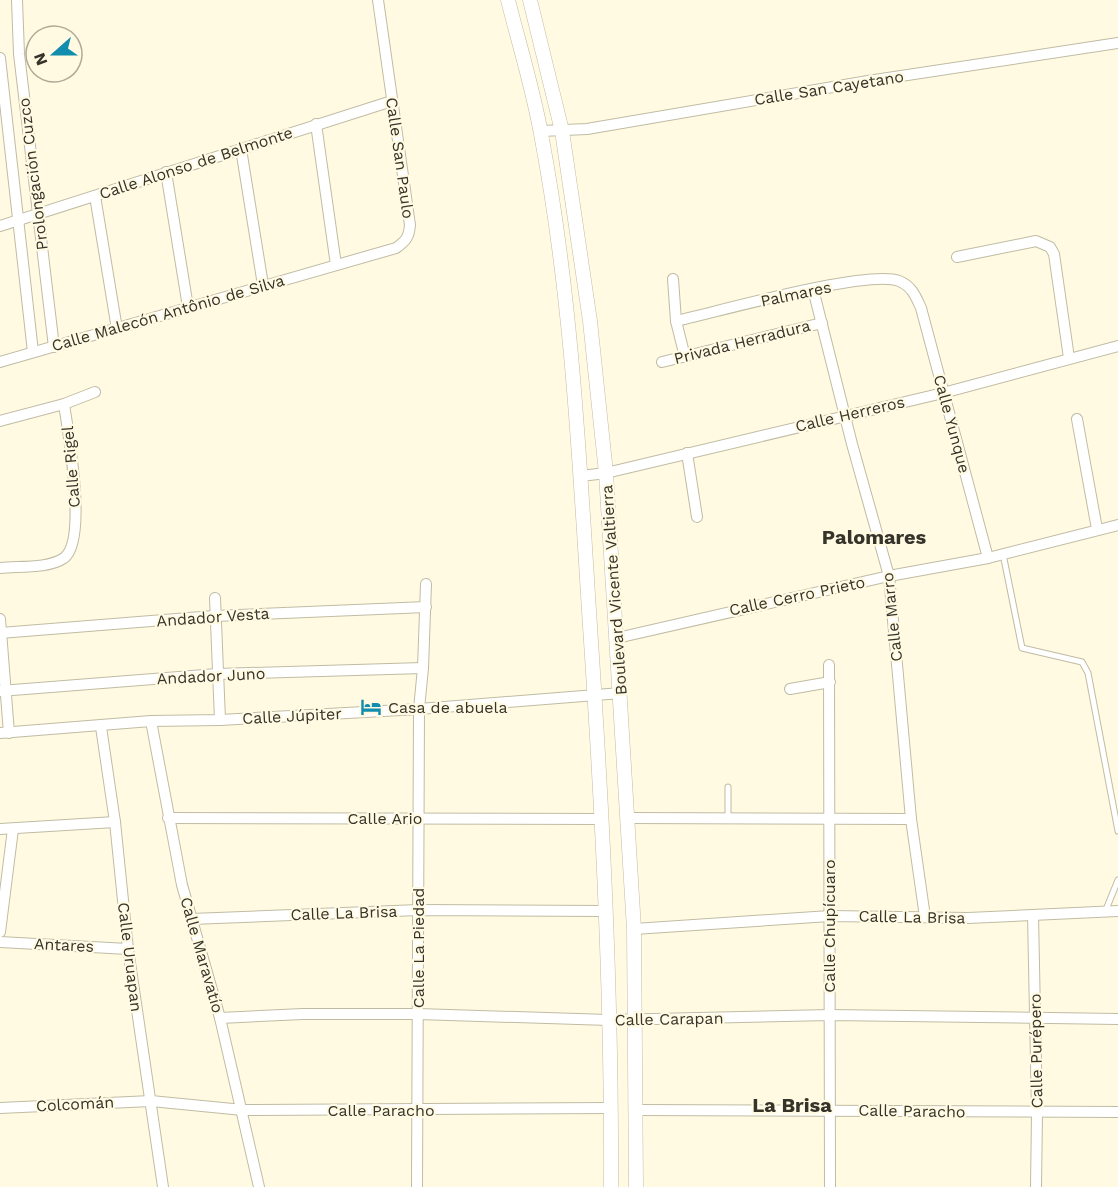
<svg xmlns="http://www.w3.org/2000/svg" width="1118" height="1187" font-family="'Work Sans',sans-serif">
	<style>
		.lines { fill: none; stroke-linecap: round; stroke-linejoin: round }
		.lane-casing { stroke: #c0bca4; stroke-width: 7 }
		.street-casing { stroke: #c0bca4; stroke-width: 12 }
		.secondary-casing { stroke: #c0bca4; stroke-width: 15 }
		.lane { stroke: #fff; stroke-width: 5 }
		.street { stroke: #fff; stroke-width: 10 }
		.secondary { stroke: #fff; stroke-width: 14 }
		.labels { text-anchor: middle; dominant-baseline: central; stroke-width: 4.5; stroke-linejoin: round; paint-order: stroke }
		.street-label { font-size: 16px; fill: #35332a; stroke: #fffae1 }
		.poi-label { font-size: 16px; fill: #35332a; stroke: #fffae1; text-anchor: start }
		.quarter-label { font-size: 20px; font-weight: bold; fill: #35332a; stroke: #fffae1 }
	</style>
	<rect width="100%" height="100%" fill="#fffae1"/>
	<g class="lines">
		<!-- lane casing -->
		<g class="lane-casing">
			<g id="lane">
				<path d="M1003,554l19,94 60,14 6,11 30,158"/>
				<path d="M728,818v-31"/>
				<path d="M1105,912l13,-32"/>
			</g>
		</g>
		<!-- street casing -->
		<g class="street-casing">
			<g id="street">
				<path d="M17,0l2,54 35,293"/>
				<path d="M0,58l33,294"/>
				<path d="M316,124l20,141"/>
				<path d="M541,131l46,-2 281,-48 250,-38"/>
				<path d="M241,149l22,136"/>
				<path d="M166,172l22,135"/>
				<path d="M95,196l22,133"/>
				<path d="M0,226l392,-125"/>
				<path d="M957,257l79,-16 14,6 4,7 15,104"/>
				<path d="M673,279l3,42 9,36"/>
				<path d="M813,289l39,155 37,132 22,243 14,98"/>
				<path d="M676,321c41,-9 192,-52 223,-40 13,5 17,16 22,27l67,250"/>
				<path d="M0,362l396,-114c10,-7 13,-11 14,-23l-32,-225"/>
				<path d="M662,362l160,-39"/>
				<path d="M1077,419l20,110"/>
				<path d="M0,421l64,-17 31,-12"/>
				<path d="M687,453l10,64"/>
				<path d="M581,476l25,-3 337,-80 175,-47"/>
				<path d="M0,568c19,-2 48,1 64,-10 24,-18 4,-126 0,-154"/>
				<path d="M215,598l5,122"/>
				<path d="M0,619l9,114"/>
				<path d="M0,633l214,-17 212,-9"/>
				<path d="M617,638l272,-62 99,-18 130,-33"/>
				<path d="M829,665l1,522"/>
				<path d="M790,689l40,-7"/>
				<path d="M0,691l217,-17 206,-6"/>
				<path d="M151,721l31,164 38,133 39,169"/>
				<path d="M101,727l14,95 13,127 35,238"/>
				<path d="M0,733l151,-12 69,-1 199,-11 202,-16"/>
				<path d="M168,818l435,1"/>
				<path d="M628,818l283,1"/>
				<path d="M0,829l115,-7"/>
				<path d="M1033,915l4,198 -1,74"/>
				<path d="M191,919l228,-9 187,1"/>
				<path d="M634,929l196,-13 138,2 150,-7"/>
				<path d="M0,932l13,-103"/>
				<path d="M0,942l128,7"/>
				<path d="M220,1018l83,-4h115l191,6 221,-5 288,4"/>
				<path d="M0,1108l151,-7 92,9 368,-2"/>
				<path d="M635,1110l483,2"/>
				<path d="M417,1187l2,-478 4,-41 3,-84"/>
			</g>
		</g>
		<!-- secondary casing -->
		<g class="secondary-casing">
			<g id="secondary">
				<path d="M508,0c11,44 25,89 33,134 30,157 38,318 48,477 13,192 23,384 22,576"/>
				<path d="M530,0l32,131 28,190 16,152 28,456 2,258"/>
			</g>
		</g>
		<!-- lane -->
		<use href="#lane" class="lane"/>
		<!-- street -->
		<use href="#street" class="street"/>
		<!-- secondary -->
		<use href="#secondary" class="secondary"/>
	</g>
	<!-- icons -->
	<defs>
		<g id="hotel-bare" transform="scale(1.62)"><path d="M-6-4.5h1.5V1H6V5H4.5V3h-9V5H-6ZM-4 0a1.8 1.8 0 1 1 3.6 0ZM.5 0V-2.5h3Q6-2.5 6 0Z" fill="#128dae" stroke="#fffae1" stroke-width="2.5" paint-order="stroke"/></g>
	</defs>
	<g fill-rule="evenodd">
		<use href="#hotel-bare" x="371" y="707"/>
	</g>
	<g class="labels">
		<!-- street labels -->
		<g class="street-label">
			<text transform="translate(829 88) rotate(-9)">Calle San Cayetano</text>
			<text transform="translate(400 158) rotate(82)">Calle San Paulo</text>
			<text transform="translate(196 163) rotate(-18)">Calle Alonso de Belmonte</text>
			<text transform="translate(33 174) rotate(-97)">Prolongación Cuzco</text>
			<text transform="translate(796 294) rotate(-12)">Palmares</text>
			<text transform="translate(168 313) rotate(-16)">Calle Malecón Antônio de Silva</text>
			<text transform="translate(742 342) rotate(-14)">Privada Herradura</text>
			<text transform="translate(850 414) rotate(-13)">Calle Herreros</text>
			<text transform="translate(952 424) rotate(75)">Calle Yunque</text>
			<text transform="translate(71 467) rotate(-95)">Calle Rigel</text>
			<text transform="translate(614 590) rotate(-94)">Boulevard Vicente Valtierra</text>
			<text transform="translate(797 596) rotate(-12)">Calle Cerro Prieto</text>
			<text transform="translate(213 617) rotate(-4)">Andador Vesta</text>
			<text transform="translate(892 617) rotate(-96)">Calle Marro</text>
			<text transform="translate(211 676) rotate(-3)">Andador Juno</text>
			<text transform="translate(292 716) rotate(-3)">Calle Júpiter</text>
			<text x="385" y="818">Calle Ario</text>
			<text transform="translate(344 913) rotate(-2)">Calle La Brisa</text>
			<text transform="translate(912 917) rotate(1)">Calle La Brisa</text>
			<text transform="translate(829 926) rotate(-90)">Calle Chupícuaro</text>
			<text transform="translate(64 945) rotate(3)">Antares</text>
			<text transform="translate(418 948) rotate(-90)">Calle La Piedad</text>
			<text transform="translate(202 955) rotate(74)">Calle Maravatío</text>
			<text transform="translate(130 957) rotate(83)">Calle Uruapan</text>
			<text transform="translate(669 1019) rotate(-1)">Calle Carapan</text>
			<text transform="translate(1036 1051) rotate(-91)">Calle Purépero</text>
			<text transform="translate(75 1104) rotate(-3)">Colcomán</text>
			<text x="381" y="1110">Calle Paracho</text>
			<text transform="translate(912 1111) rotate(1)">Calle Paracho</text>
		</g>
		<!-- poi labels -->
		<g class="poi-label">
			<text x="388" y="707">Casa de abuela</text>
		</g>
		<!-- quarter labels -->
		<g class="quarter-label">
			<text x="874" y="537">Palomares</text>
			<text x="792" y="1105">La Brisa</text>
		</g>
	</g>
	<!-- north arrow -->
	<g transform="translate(54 54) rotate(249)"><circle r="28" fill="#fffae1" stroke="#aeaa98" stroke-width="1.5"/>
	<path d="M0-4.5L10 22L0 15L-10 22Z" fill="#128dae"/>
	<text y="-9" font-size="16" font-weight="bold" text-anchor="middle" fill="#35332a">N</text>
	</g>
</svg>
